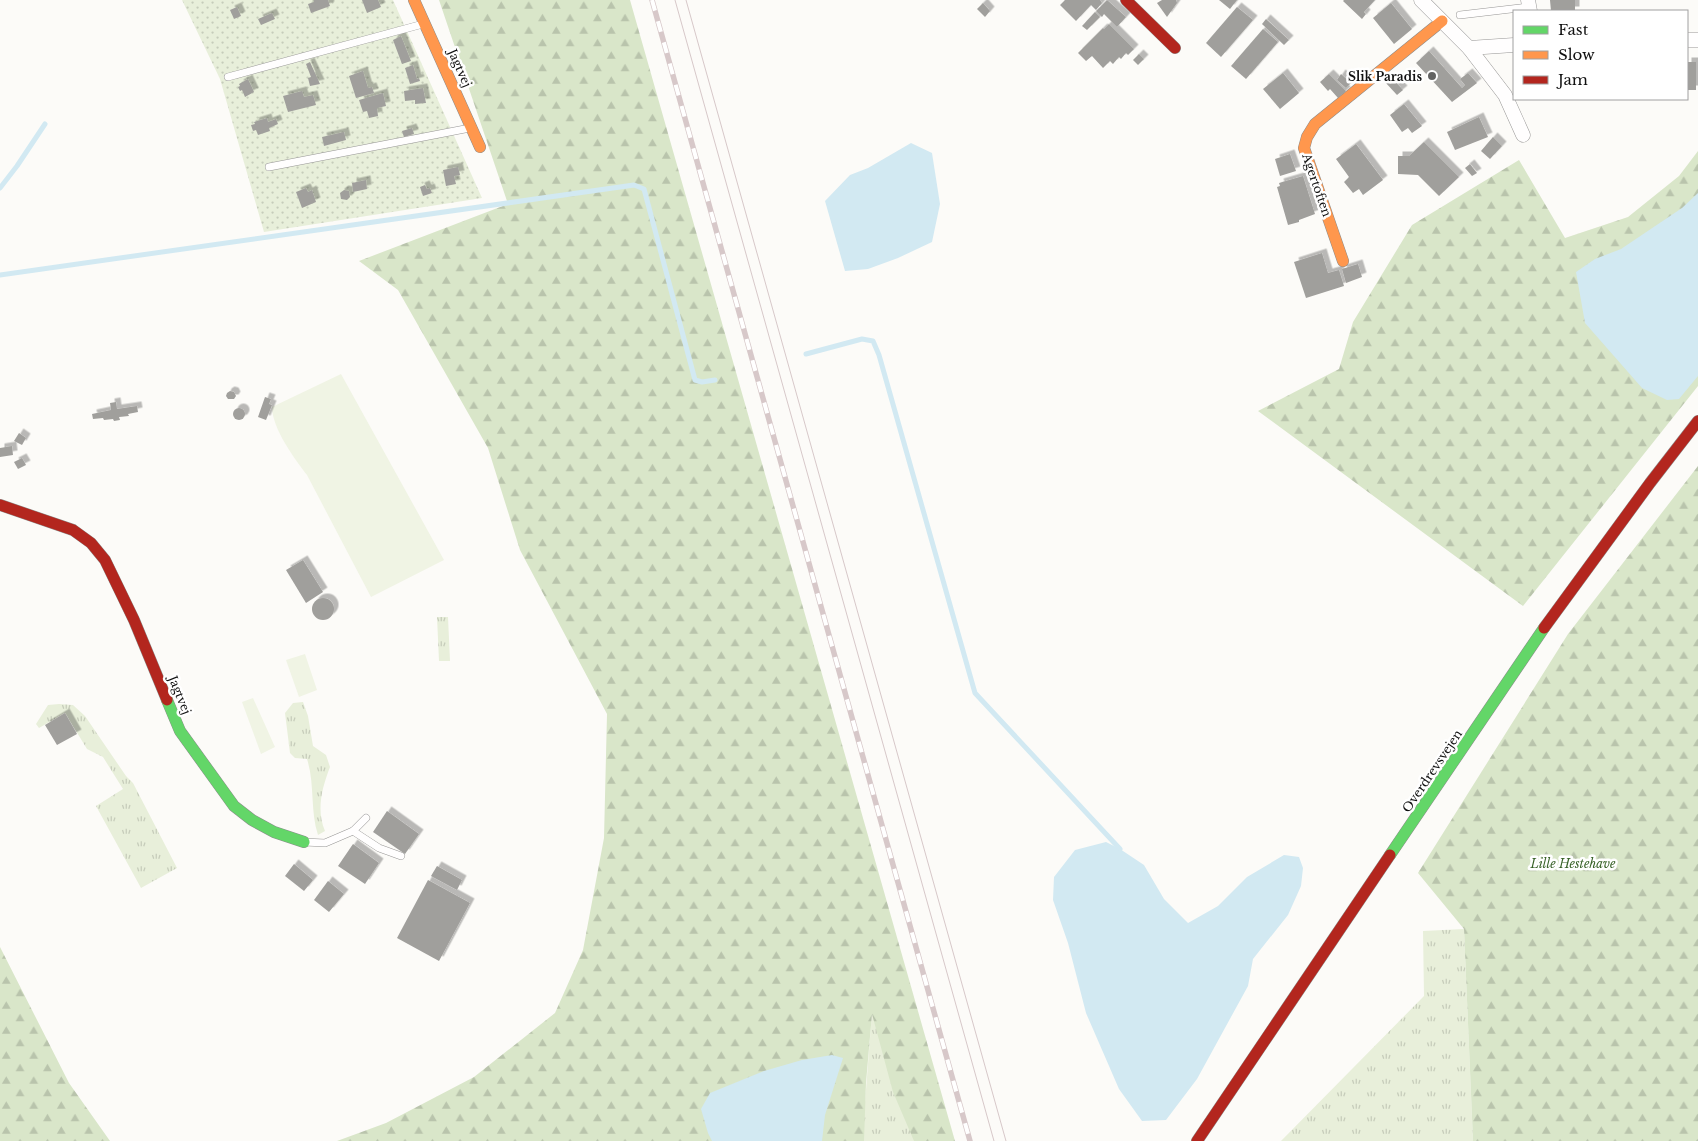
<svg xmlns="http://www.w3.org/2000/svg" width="1698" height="1141" font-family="'Libre Baskerville',serif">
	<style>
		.grass { fill: url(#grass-tufts) }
		.forest { fill: url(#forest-firs) }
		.garden { fill: url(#garden-dots) }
		.pitch { fill: #f0f4e4 }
		.water { fill: #d2e9f2 }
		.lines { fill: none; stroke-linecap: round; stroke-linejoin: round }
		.stream { stroke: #d2e9f2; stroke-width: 5 }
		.building { fill: #a09f9c; filter: url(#shadow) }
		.lane-casing { stroke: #979695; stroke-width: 8 }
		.street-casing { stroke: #979695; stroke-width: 15 }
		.fast-casing { stroke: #8d8d8c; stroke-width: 12 }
		.slow-casing { stroke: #8d8d8c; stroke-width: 12 }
		.jam-casing { stroke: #8d8d8c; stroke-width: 12 }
		.lane { stroke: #fffefe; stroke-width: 7 }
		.street { stroke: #fffefe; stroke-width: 14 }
		.fast { stroke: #63d668; stroke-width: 11 }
		.slow { stroke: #ff974d; stroke-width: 11 }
		.jam { stroke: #b3261e; stroke-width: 11 }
		.tram { stroke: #d7c8c9; stroke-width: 1 }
		.rail-casing { stroke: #d7c8c9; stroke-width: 5.5 }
		.rail { stroke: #fff; stroke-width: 4; stroke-dasharray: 11; stroke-linecap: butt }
		.poi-dot { fill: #636362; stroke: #fff; stroke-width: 2 }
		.labels { text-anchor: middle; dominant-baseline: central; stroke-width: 5; stroke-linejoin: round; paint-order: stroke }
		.street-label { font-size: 12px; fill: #111; stroke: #fff }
		.poi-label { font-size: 12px; font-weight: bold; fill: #111; stroke: #fff; text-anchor: end }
		.park-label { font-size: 12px; font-style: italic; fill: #386228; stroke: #fff }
	</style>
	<defs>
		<pattern id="grass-tufts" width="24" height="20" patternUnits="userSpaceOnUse" patternTransform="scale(1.25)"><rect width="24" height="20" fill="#e8efda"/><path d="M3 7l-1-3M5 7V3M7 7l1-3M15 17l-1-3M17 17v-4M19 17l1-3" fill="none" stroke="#c6ccba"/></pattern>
		<pattern id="forest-firs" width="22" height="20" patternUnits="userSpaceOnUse" patternTransform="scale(1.25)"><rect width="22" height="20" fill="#d9e6c9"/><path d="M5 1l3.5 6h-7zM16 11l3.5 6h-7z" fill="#b9c4ac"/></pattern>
		<pattern id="garden-dots" width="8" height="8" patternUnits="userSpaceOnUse" patternTransform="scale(1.25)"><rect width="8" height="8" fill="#e8efda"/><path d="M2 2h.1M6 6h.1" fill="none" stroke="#c6ccba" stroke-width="1.8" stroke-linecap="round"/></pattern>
		<filter id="shadow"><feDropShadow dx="4.5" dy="-4.5" stdDeviation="0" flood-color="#0004"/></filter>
	</defs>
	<rect width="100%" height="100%" fill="#fcfbf8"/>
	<!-- grass -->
	<g class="grass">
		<path d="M437,617h11l2,44h-11z"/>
		<path d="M303,702l5,14 5,30 13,9 4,12c-8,21 -14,43 -5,64l-7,4c-8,-24 -3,-51 -11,-76l-12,-1 -5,-5 -5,-40 8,-10z"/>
		<path d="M59,704l14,1 12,11 41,60 7,7 44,85 -36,20 -45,-82 27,-17 -20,-32 -16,-8 -22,-36 -26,15 -3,-4 12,-19z"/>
		<path d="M1464,929l9,212h-192l143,-145 -1,-65z"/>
		<path d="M872,1012l47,129h-57z"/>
	</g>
	<!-- forest -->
	<g class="forest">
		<path d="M439,0h191l325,1141h-41l-21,-49 -21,-78 -6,69 -2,58h-527l49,-18 88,-46 81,-64 28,-63 21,-112 3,-124 -87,-164 -32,-102 -90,-158 -39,-29 149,-57z"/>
		<path d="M1698,151v235l-175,220 -265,-195 81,-42 14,-47 59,-97 107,-65 46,78 63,-21 51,-41z"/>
		<path d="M1698,466v675h-225l-9,-212 -46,-56 150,-239z"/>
		<path d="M0,947l69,136 41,58h-110z"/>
	</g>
	<!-- garden -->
	<path class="garden" d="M182,0h211l89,198 -218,34 -44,-153z"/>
	<!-- pitch -->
	<g class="pitch">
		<path d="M341,374l103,186 -73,37 -64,-122c-13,-17 -35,-47 -35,-68z"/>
		<path d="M305,654l12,36 -18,7 -13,-37z"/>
		<path d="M253,698l22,49 -14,7 -19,-52z"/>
	</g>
	<!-- water -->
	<g class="water">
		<path d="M911,143l21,10 8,51 -8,38 -34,16 -30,11 -23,2 -20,-70 25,-26 18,-7z"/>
		<path d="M1698,193v183l-19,23 -12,1 -25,-12 -57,-65 -9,-51 19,-13 26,-10 61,-41z"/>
		<path d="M1106,842l14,7 24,16 20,34 24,24 30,-17 29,-29 37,-22 15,2 4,11 -2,18 -13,29 -35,44 -5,27 -51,93 -31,41 -24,1 -23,-32 -33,-76 -18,-70 -15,-43 1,-23 21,-27z"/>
		<path d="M832,1055l11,3 -18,57 -3,26h-110l-4,-8 -7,-24 9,-16 54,-22 38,-11z"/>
	</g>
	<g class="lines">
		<!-- stream -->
		<g class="stream">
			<path d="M0,188l17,-22 28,-42"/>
			<path d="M0,275l634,-90 10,4 51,191 7,2 13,-2"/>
			<path d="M806,354l56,-15 11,2 6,14 96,338 145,156"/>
		</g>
	</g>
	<!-- building -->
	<g class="building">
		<path d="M314,0h14l2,6 -19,7 -3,-9 6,-2z"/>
		<path d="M362,0h16l3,7 -14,6z"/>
		<path d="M1065,0h35l2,3 -6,7 -5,-5 -15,16 -16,-16z"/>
		<path d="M1107,0l19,17 -9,10 -13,-13 -2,3 -6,-6z"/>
		<path d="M1162,0h14l1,3 -10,14 -10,-14z"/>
		<path d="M1219,0h18l-7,9z"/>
		<path d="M1344,0h31l-11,12 2,2 -4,5 -19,-18z"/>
		<path d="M1550,0h25v11h-24z"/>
		<path d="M983,3l7,8 -5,6 -8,-8z"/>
		<path d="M1391,3l21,26 -18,15 -21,-26z"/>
		<path d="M237,7l4,9 -7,3 -4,-9z"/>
		<path d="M1237,7l16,13 -32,37 -15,-14z"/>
		<path d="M1095,12l5,5 -13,13 -5,-4z"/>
		<path d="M272,13l3,6 -14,6 -3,-6z"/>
		<path d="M1266,19l23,21 -5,5 -22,-21z"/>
		<path d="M1109,24l25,25 -6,6 -2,-2 -5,6 -2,-2 -6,7 -3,-3 -7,7 -11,-12 -6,5 -8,-8 25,-25 1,1z"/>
		<path d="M1263,29l15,13 -32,37 -15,-13z"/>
		<path d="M401,36l10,25 -9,3 -9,-24z"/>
		<path d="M1429,51l33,37 3,-3 -5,-6 8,-6 9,10 -25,19 -36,-39z"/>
		<path d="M1139,54l5,5 -6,6 -5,-5z"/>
		<path d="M310,62l10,22 -10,2 -2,-8 3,-1 -5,-13z"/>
		<rect x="1687" y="62" width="9" height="28"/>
		<path d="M413,65l4,14 2,-1 1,3 -10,3 -5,-16z"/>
		<path d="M363,71l5,17 4,-1 2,6 -18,5 -7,-22z"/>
		<path d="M1283,73l16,20 -19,16 -17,-20z"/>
		<path d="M1329,74l17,17 -8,7 -8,-9 -2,2 -8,-9z"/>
		<path d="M1341,74l10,9 -5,5 -9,-8z"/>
		<path d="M1391,77l12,13 -6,5 -12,-13z"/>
		<path d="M248,79l6,13 -9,5 -3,-7 -2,1 -2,-4 2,-1 -1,-2z"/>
		<path d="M423,88l3,15 -11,1v-4l-10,1 -1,-10z"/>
		<path d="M302,91l2,6 9,-2 3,10 -28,7 -5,-16z"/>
		<path d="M383,93l3,13 -9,2 1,8 -9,2 -2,-7 -4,1 -4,-12z"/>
		<path d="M1404,104l18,22 -10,7 -4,-5 -6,4 -12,-17z"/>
		<path d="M1479,117l9,20 -33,13 -8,-18z"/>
		<path d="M267,118l1,4 8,-3 2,5 -9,4 1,3 -12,4 -2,-5 -3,1 -2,-6 4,-1 -1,-2z"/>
		<path d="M412,128l2,6 -10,3 -2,-6z"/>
		<path d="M344,132l2,8 -22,6 -2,-9z"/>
		<path d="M1493,137l9,9 -12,13 -9,-8z"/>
		<path d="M1424,142l35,35 -20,19 -21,-21 -20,-1v-18h11z"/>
		<path d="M1356,144l27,36 -20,15 -4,-6 -6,4 -9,-11 5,-5 -13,-18z"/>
		<path d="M1290,154l6,17 -16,5 -5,-17z"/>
		<path d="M1470,164l7,9 -5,3 -7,-8z"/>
		<path d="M458,167l2,8 -6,1 2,8 -10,2 -3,-16z"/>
		<path d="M1303,176l12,38 -16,6v2l-11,3 -11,-38 3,-1 -1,-3z"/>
		<path d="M366,180l1,9 -14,3 -1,-9z"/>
		<path d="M425,185l2,4 3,-1 2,5 -9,3 -3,-9z"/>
		<path d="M306,188l2,4 4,-2 4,12 -14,6 -6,-16z"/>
		<path d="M344,190l5,1 1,6 -3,3 -6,-1 -1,-6z"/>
		<path d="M1322,253l6,20 11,-3 5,16 -38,12 -12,-36z"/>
		<path d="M1358,264l4,13 -16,6 -4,-14z"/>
		<path d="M230,391l4,1 2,4 -2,3h-6l-2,-3 1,-3z"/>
		<path d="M265,397l6,2 -2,5 3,1 -6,15 -8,-3z"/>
		<path d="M116,402l1,7 20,-3 1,6 -10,2 1,2 -10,1 1,3 -6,1 -1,-2 -9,1 -1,-2 -10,1 -1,-5 19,-4 -1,-7z"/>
		<circle cx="239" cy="414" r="6"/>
		<path d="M19,433l7,5 -4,7 -8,-4z"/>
		<path d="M12,446l1,9 -13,2v-9z"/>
		<path d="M22,458l4,7 -8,4 -4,-7z"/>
		<path d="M303,560l20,32 -17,11 -20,-33z"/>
		<circle cx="323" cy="609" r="11"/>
		<path d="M65,713l12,21 -20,11 -12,-20z"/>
		<path d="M387,811l32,23 -14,20 -32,-22z"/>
		<path d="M353,844l26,19 -14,21 -27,-18z"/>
		<path d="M294,864l19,16 -9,11 -19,-15z"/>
		<path d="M437,866l25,14 -5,10 -26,-14z"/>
		<path d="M428,880l42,23 -31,58 -42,-23z"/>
		<path d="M328,881l16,13 -15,18 -15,-12z"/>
	</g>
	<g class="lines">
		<!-- lane casing -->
		<g class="lane-casing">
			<g id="lane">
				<path d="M1460,15l69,-8"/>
				<path d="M228,77l195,-53"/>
				<path d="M269,167l201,-39"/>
				<path d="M353,831l26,17 22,8"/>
				<path d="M304,842l21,1 28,-12 13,-13"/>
			</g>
		</g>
		<!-- street casing -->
		<g class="street-casing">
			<g id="street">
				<path d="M1421,0l48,48 36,47 18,40"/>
				<path d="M1528,0l2,11"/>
				<path d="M1687,40h11"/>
				<path d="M1469,48l45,-3"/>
			</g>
		</g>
		<!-- fast casing -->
		<g class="fast-casing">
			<g id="fast">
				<path d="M167,700l13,31 54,75 18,14 22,12 30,10"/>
				<path d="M1390,855l154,-227"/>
			</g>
		</g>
		<!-- slow casing -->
		<g class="slow-casing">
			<g id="slow">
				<path d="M414,0l66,147"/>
				<path d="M1343,261l-39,-113 3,-11 8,-13 127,-103"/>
			</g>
		</g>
		<!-- jam casing -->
		<g class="jam-casing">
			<g id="jam">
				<path d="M1126,0l49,48"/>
				<path d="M0,505l73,25 18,13 14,17 29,60 33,80"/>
				<path d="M1544,628l106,-145 48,-62"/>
				<path d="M1197,1141l193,-286"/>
			</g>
		</g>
		<!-- lane -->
		<use href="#lane" class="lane"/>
		<!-- street -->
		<use href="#street" class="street"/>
		<!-- fast -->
		<use href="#fast" class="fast"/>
		<!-- slow -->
		<use href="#slow" class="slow"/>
		<!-- jam -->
		<use href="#jam" class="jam"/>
		<!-- tram -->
		<g class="tram">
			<path d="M675,0l319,1141"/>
			<path d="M686,0l320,1141"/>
		</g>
		<!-- rail casing -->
		<g class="rail-casing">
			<path id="rail" d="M652,0l318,1141"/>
		</g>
		<!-- rail -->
		<use href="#rail" class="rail"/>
	</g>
	<!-- markers -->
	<circle class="poi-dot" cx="1432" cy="76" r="5"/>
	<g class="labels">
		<!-- street labels -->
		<g class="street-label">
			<text transform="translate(460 68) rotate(66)">Jagtvej</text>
			<text transform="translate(1317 185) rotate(71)">Agertoften</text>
			<text transform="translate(180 695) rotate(68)">Jagtvej</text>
			<text transform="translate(1432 771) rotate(-56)">Overdrevsvejen</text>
		</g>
		<!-- poi labels -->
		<g class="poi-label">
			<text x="1422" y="76">Slik Paradis</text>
		</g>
		<!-- park labels -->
		<g class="park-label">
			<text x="1573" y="863">Lille Hestehave</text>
		</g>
	</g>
	<!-- legend -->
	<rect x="1513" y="10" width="175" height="90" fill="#ffffff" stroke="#a0a0a0"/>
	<rect x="1523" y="26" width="25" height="8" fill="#63d668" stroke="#a0a0a0"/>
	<text x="1558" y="35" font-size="15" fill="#111111">Fast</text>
	<rect x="1523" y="51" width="25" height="8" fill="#ff974d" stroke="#a0a0a0"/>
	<text x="1558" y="60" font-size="15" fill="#111111">Slow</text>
	<rect x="1523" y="76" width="25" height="8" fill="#b3261e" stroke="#a0a0a0"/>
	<text x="1558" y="85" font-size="15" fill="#111111">Jam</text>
</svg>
